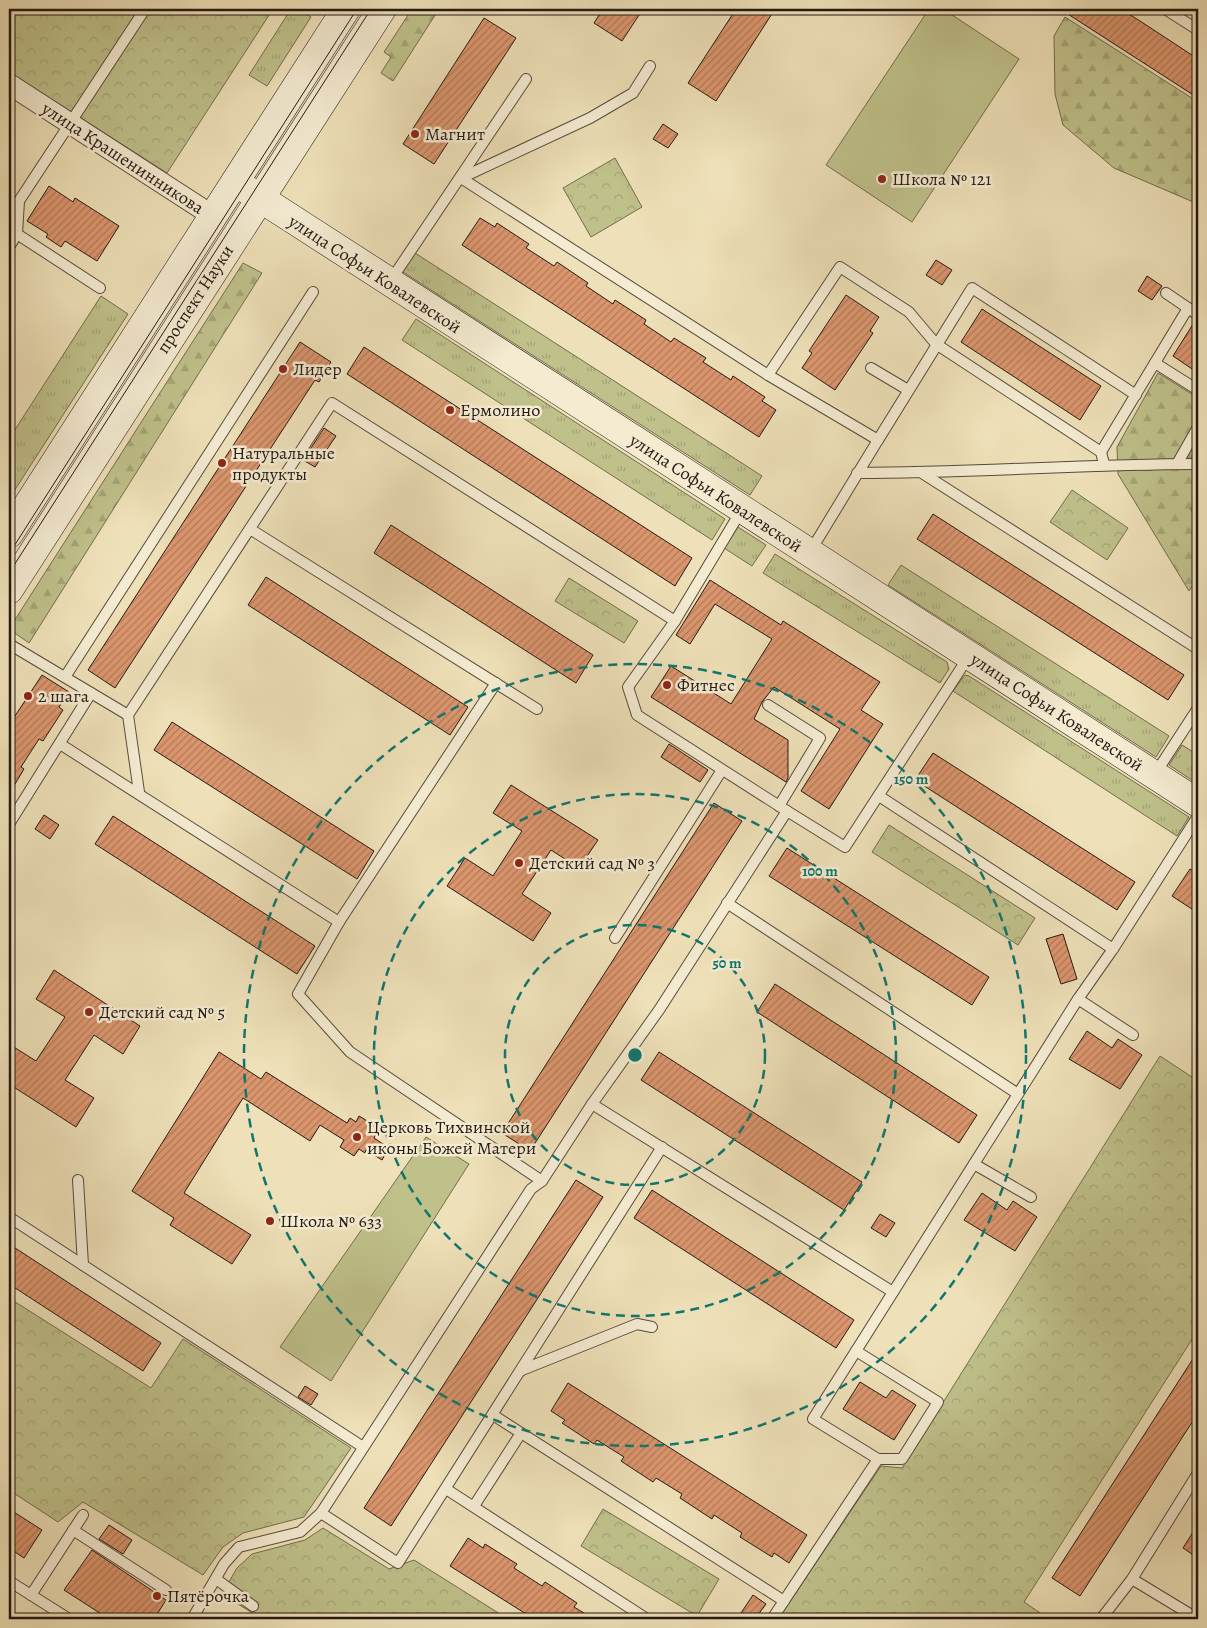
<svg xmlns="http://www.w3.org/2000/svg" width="1207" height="1628" font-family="Alegreya,serif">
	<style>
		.grass { fill: url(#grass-tufts); stroke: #726c4f }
		.forest { fill: url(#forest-firs); stroke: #726c4f }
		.park { fill: url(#park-crowns); stroke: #726c4f }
		.pitch { fill: #bfc08a; stroke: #726c4f }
		.building { fill: url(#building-hatch); stroke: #241914 }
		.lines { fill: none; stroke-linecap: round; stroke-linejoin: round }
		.lane-casing { stroke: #564b3d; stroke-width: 12 }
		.street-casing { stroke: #564b3d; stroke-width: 22 }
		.secondary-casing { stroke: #241914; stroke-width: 29 }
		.lane { stroke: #f4ebd1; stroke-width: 10 }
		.street { stroke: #f4ebd1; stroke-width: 20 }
		.secondary { stroke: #f4ebd1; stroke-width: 28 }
		.tram { stroke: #241914; stroke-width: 1 }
		.ring { fill: none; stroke: #0f766e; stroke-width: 2.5; stroke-dasharray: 9 6 }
		.poi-dot { fill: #8f2418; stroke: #f4ebd1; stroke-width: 2 }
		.labels { text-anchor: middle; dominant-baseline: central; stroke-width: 5; stroke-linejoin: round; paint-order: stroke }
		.poi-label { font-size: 18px; fill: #241914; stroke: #f4ebd1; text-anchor: start }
		.street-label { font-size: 18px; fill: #241914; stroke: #f4ebd1 }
		.centre { fill: #0f766e; stroke: #f4ebd1; stroke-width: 2.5 }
		.ring-label { font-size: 15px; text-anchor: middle; font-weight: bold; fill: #0f766e; stroke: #f4ebd1; stroke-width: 5; stroke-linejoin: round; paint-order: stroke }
	</style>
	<defs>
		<pattern id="grass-tufts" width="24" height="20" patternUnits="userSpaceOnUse" patternTransform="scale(1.25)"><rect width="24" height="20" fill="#bfc08a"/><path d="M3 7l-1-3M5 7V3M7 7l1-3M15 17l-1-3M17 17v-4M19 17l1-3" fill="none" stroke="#a4a476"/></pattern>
		<pattern id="forest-firs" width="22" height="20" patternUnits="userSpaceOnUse" patternTransform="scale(1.25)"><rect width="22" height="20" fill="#bfc08a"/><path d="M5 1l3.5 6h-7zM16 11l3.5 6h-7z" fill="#a4a476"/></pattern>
		<pattern id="park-crowns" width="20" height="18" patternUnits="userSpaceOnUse" patternTransform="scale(1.25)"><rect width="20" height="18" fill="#bfc08a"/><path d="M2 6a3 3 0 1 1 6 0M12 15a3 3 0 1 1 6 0" fill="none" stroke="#a4a476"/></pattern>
		<pattern id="building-hatch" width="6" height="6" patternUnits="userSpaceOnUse" patternTransform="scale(1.25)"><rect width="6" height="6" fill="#dc966e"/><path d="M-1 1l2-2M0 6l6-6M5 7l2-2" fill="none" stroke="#b27a59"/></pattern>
	</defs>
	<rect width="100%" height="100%" fill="#eee0b8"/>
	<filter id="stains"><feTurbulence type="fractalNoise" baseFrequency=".004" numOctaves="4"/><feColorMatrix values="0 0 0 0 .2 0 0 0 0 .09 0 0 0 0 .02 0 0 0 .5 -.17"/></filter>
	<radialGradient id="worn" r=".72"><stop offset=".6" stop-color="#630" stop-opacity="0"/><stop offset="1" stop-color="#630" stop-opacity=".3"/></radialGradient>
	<!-- grass -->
	<g class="grass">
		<path d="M291,9h7l13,8 -44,69 -18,-11z"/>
		<path d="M415,253l347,223 -12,19 -347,-223z"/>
		<path d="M101,296l27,18 -119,185v-60z"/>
		<path d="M416,319l309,200 -13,21 -310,-200z"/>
		<path d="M738,527l28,18 -14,21 -28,-18z"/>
		<path d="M775,554l172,108 2,7 -9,14 -177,-110z"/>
		<path d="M901,565l268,171 -13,21 -268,-172z"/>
		<path d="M965,675l4,1 220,141 -12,19 -224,-145z"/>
		<path d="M1182,745l16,10v29l-29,-19z"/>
	</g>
	<!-- forest -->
	<g class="forest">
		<path d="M412,9h27l-46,72 -12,-8 10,-16 -7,-5z"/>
		<path d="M1065,17l133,85v102l-84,-36 -51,-43 -8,-31 -1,-58z"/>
		<path d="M243,263l19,10 -233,370 -20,-14z"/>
		<path d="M1158,373l40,25v108l-8,3 8,10v58l-9,14 -71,-117 -1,-27z"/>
	</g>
	<!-- park -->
	<g class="park">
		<path d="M9,9h264l-106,164 -158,-101z"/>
		<path d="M615,158l27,49 -51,30 -28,-49z"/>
		<path d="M1072,490l56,38 -21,32 -57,-38z"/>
		<path d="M569,578l69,43 -14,22 -69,-42z"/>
		<path d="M889,825l146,93 -17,27 -146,-93z"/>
		<path d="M1160,1056l38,25v249l-174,272 25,17h-263l-5,-4 100,-149 21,2z"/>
		<path d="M9,1298l142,90 32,-49 168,109 -47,69 -61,16 -20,14 -20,28 -120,-73 -25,20 -49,-32z"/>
		<path d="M603,1509l116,70 -22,37 -116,-70z"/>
		<path d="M323,1528l66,41 25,-9 94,59h-246l-40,-25 15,-26 15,-14 53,-14z"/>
	</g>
	<!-- pitch -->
	<g class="pitch">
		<path d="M929,9h14l76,50 -107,163 -86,-57z"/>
		<path d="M426,1137l43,27 -138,217 -51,-34z"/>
	</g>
	<!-- building -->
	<g class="building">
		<path d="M603,9h40l-21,32 -28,-18z"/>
		<path d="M736,9h39l-59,92 -28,-18z"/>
		<path d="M1060,9h61l19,12 58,38v39z"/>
		<path d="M484,18l32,20 -82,126 -31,-20z"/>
		<path d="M663,124l15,10 -10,14 -15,-9z"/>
		<path d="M49,186l24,16 2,-4 44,28 -22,35 -32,-20 -4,6 -15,-10 2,-3 -21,-13z"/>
		<path d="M480,218l15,9 2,-4 32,21 -3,4 28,18 3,-4 31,21 -2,3 27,18 2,-4 31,20 -2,4 27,18 3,-4 32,20 -3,4 28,18 2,-4 32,21 -3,4 14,9 -17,27 -297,-192z"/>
		<path d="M936,260l16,10 -10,15 -16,-10z"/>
		<path d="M1147,276l15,10 -10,14 -14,-9z"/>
		<path d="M846,295l33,22 -9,14 3,2 -38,57 -33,-22 10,-15 -3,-2z"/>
		<path d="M982,309l119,77 -21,34 -119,-78z"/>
		<path d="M1195,321l3,1v51l-25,-17z"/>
		<path d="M300,342l31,20 -12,20 -4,-2 -200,308 -27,-18z"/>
		<path d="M364,347l328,211 -17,28 -328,-212z"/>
		<path d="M324,428l12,8 -21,31 -12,-7z"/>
		<path d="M933,514l251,161 -16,25 -251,-161z"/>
		<path d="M391,525l202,130 -17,28 -202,-130z"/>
		<path d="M266,577l202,130 -18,28 -202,-130z"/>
		<path d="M710,580l71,45 2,-4 97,61 -19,28 22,14 -54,85 -28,-18 39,-62 -66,-42 -12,15 -8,17 34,21v38l-2,4 -135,-85 20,-31 60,38 41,-65 -57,-35 -25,40 -14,-9z"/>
		<path d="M42,675l27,17 -10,15 4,3 -20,31 -4,-2 -18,28 3,2 -15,25v-69z"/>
		<path d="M172,722l202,129 -17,28 -203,-129z"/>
		<path d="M669,744l39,26 -8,12 -39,-25z"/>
		<path d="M933,753l202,129 -18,28 -202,-130z"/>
		<path d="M511,785l87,55 -19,28 -28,-18 -29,44 29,19 -18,28 -86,-55 18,-28 28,18 29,-45 -29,-18z"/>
		<path d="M714,803l28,18 -212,330 -28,-18z"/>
		<path d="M44,815l15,10 -9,14 -15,-10z"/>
		<path d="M113,816l202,130 -18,28 -202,-130z"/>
		<path d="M787,848l202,129 -17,28 -203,-129z"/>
		<path d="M1190,869l8,5v39l-26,-17z"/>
		<path d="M1063,934l14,45 -16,5 -15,-45z"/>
		<path d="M54,970l86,56 -17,28 -29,-19 -29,45 29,18 -18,29 -67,-43v-40l27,17 29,-44 -29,-18z"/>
		<path d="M775,984l202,131 -18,28 -202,-131z"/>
		<path d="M1087,1031l25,17 6,-9 24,16 -22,34 -51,-30z"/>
		<path d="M219,1052l42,27 5,-7 81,51 3,-5 6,4 3,-6 15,9 -4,6 6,3 -2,4 15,10 -7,12 -16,-10 -1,3 -6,-4 -5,7 -14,-9 4,-7 -24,-15 -10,16 -67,-43 -59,95 67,42 -19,29 -62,-39 4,-7 -42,-27z"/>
		<path d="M659,1052l203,130 -18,28 -203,-130z"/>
		<path d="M576,1180l27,17 -212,329 -27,-18z"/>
		<path d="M652,1190l202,130 -18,28 -202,-130z"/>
		<path d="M982,1193l25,17 6,-9 24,16 -22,34 -51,-31z"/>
		<path d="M880,1214l15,9 -9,14 -15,-9z"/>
		<path d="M9,1244l152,99 -18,28 -134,-87z"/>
		<path d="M1198,1351v62l-118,183 -28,-18z"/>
		<path d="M860,1382l26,16 6,-8 24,15 -22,35 -51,-31z"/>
		<path d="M568,1383l239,152 -18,28 -15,-10 -2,4 -32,-20 2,-4 -28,-18 -2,4 -32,-21 2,-4 -26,-16 -3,4 -32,-21 3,-4 -27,-17 -3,4 -32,-21 3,-3 -14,-9z"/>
		<path d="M305,1386l13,8 -7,11 -13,-8z"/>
		<path d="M9,1509l33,21 -18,28 -15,-10z"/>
		<path d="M1198,1524v34l-15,-10z"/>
		<path d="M109,1525l23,15 -9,14 -24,-15z"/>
		<path d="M468,1538l15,10 2,-4 32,20 -3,4 28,18 3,-4 32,21 -3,4 20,12h-60l-84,-53z"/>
		<path d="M92,1550l74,50 -12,19h-45l-45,-29z"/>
		<path d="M753,1595l13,9 -11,15h-18z"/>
	</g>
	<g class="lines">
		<!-- lane casing -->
		<g class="lane-casing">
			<g id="lane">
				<path d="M1165,9l33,21"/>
				<path d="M461,178l307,197 110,65 -68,112"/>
				<path d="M461,178l129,-60 43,-25 17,-27"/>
				<path d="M17,234l83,54"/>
				<path d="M9,247l8,-13 2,-33 126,-192"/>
				<path d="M391,280l135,-201"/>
				<path d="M1166,293l22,15"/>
				<path d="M1155,363l43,27"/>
				<path d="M871,368l37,22"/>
				<path d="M768,375l72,-108 69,45 27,32 165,108 3,12"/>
				<path d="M878,440l94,-152 164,107"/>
				<path d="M1101,452l87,-144 10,7"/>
				<path d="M1177,464l21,-37"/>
				<path d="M857,473c114,0 227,-9 341,-9"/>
				<path d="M922,473l276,176"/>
				<path d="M250,529l287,180"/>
				<path d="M675,621l-47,66 9,28 150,96"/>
				<path d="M9,644l119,71"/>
				<path d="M65,677l248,-385"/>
				<path d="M768,705l52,33 -41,68"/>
				<path d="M60,744l279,178 -41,72 52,58 192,129"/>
				<path d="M1155,774l43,-66"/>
				<path d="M139,792l-11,-77 204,-312 343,218 66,-110"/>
				<path d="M879,796l234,153"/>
				<path d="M9,824l82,-131"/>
				<path d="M727,903l291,191"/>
				<path d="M339,922l157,-239"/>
				<path d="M615,938l107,-168"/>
				<path d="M1078,999l55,36"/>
				<path d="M592,1104l301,188"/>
				<path d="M974,1164l57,33"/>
				<path d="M78,1180l5,85"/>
				<path d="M9,1217l354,230"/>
				<path d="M856,1351l82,51 -36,57h-24"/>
				<path d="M522,1370l115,-46 15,3"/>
				<path d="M493,1415l291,186"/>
				<path d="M446,1489l201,130"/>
				<path d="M474,1506l47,-73"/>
				<path d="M321,1513l77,50 264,-416"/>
				<path d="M73,1530l93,60"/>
				<path d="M216,1579l37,27"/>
				<path d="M1132,1579l66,40"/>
				<path d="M9,1581l60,38"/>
				<path d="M31,1595l52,-80"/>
				<path d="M192,1619l32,-55 15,-17 61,-15 21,-19 210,-324 11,-8 50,-77 67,-94 128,-199 58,36 124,-191"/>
				<path d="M772,1619l106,-160 -65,-40 265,-420 35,-50 85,-133"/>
				<path d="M1101,1619l31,-40 66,-106"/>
			</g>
		</g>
		<!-- street casing -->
		<g class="street-casing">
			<path id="street" d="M9,84l204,132"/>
		</g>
		<!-- secondary casing -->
		<g class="secondary-casing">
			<g id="secondary">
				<path d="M235,182l963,621"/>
				<path d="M9,534l337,-525"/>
				<path d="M9,590l373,-581"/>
			</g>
		</g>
		<!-- lane -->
		<use href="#lane" class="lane"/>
		<!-- street -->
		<use href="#street" class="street"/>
		<!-- secondary -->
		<use href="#secondary" class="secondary"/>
		<!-- tram -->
		<g class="tram">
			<path d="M9,554l348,-545"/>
			<path d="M9,573l362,-564"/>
		</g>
	</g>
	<!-- distance rings -->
	<g class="ring">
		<circle cx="635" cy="1055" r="130"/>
		<circle cx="635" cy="1055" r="261"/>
		<circle cx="635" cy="1055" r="391"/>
	</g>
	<!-- markers -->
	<g class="poi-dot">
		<circle cx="415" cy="134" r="5"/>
		<circle cx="882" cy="179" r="5"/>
		<circle cx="283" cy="369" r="5"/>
		<circle cx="450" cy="410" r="5"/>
		<circle cx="222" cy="463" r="5"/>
		<circle cx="667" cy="685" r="5"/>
		<circle cx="28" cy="696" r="5"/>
		<circle cx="519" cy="863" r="5"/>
		<circle cx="89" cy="1012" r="5"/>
		<circle cx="357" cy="1137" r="5"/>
		<circle cx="270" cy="1221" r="5"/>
		<circle cx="157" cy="1596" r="5"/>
	</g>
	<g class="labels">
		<!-- poi labels -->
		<g class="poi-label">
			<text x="425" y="134">Магнит</text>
			<text x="892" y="179">Школа № 121</text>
			<text x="293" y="369">Лидер</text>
			<text x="460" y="410">Ермолино</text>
			<text x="232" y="453">Натуральные<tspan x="232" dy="21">продукты</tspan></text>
			<text x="677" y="685">Фитнес</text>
			<text x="38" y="696">2 шага</text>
			<text x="529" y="863">Детский сад № 3</text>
			<text x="99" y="1012">Детский сад № 5</text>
			<text x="367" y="1127">Церковь Тихвинской<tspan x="367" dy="21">иконы Божей Матери</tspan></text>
			<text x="280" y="1221">Школа № 633</text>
			<text x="167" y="1596">Пятёрочка</text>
		</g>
		<!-- street labels -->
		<g class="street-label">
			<text transform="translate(123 158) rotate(33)">улица Крашенинникова</text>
			<text transform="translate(375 274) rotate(33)">улица Софьи Ковалевской</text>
			<text transform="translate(195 299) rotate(-57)">проспект Науки</text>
			<text transform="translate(716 493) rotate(33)">улица Софьи Ковалевской</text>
			<text transform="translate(1057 712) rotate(33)">улица Софьи Ковалевской</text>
		</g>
	</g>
	<circle cx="635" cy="1055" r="8" class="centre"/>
	<g class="ring-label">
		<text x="911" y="784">150 m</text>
		<text x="820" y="876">100 m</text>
		<text x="727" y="968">50 m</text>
	</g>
	<!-- margin -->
	<rect width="1207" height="1628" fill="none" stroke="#eee0b8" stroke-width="30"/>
	<rect x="10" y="10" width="1187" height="1608" fill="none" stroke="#241914" stroke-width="2.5"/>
	<rect x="15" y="15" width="1177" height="1598" fill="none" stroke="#241914"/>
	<rect width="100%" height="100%" filter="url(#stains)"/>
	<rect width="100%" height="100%" fill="url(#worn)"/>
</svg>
